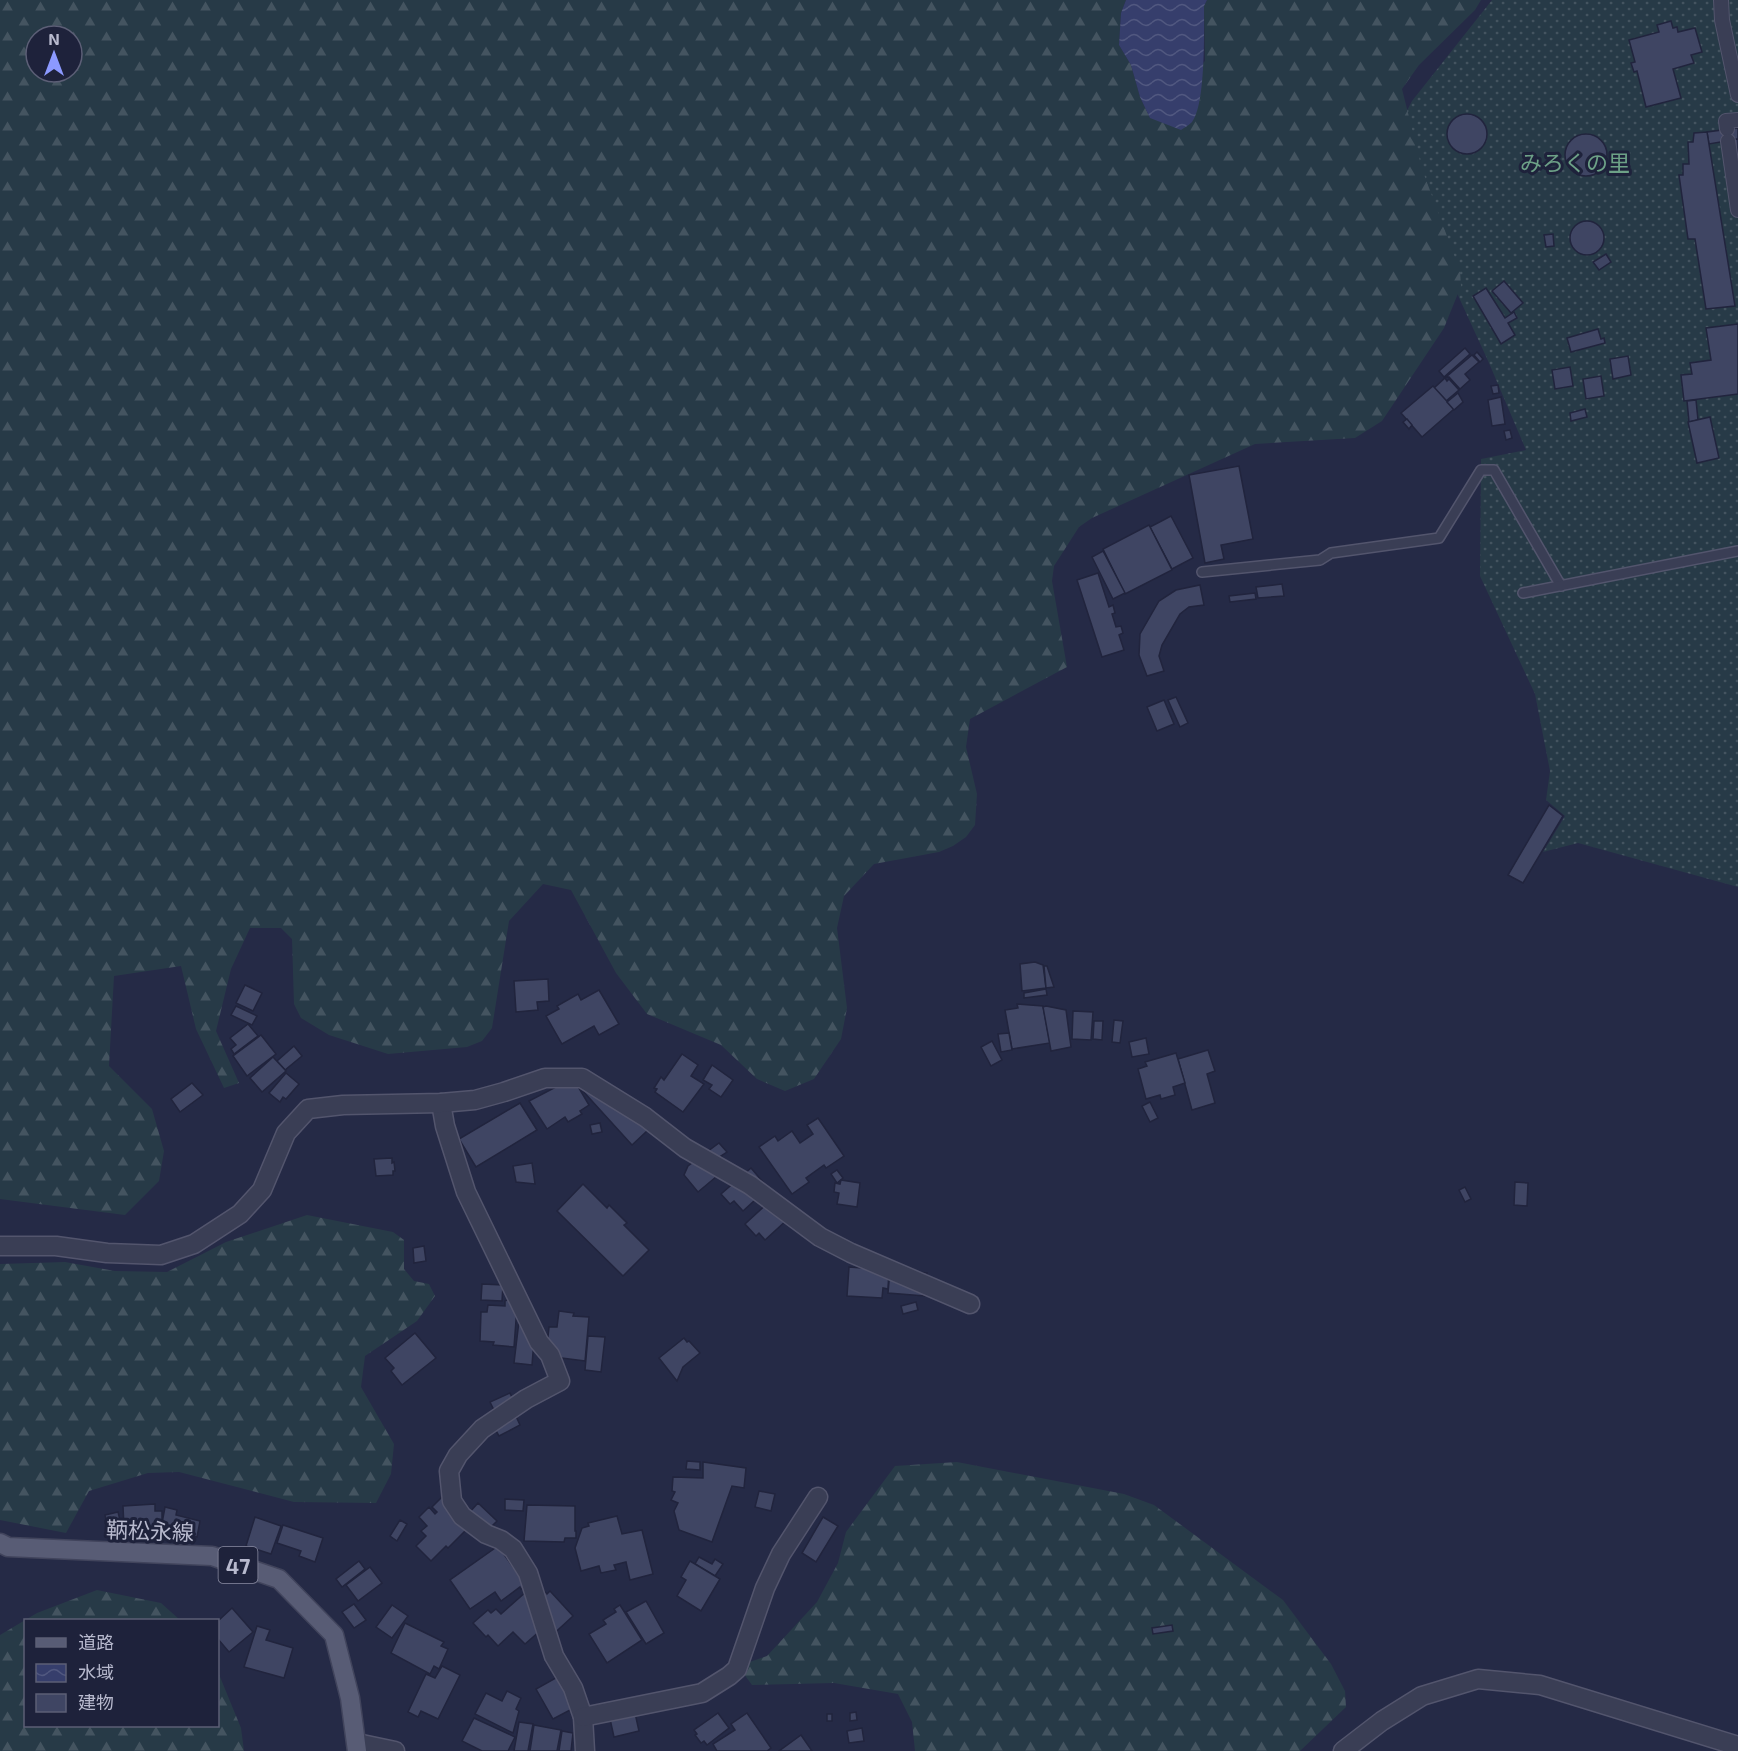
<svg xmlns="http://www.w3.org/2000/svg" width="1738" height="1751" font-family="'Exo 2','Noto Sans JP',sans-serif">
	<style>
		.grass { fill: url(#grass-dots) }
		.forest { fill: url(#forest-firs); fill-rule: evenodd }
		.water { fill: url(#water-waves) }
		.building { fill: #3f4563; stroke: #21243d; stroke-width: 1.5 }
		.lines { fill: none; stroke-linecap: round; stroke-linejoin: round }
		.service-casing { stroke: #53556d; stroke-width: 12 }
		.pedestrian-casing { stroke: #53556d; stroke-width: 16 }
		.minor-casing { stroke: #53556d; stroke-width: 21 }
		.primary-casing { stroke: #41445c; stroke-width: 21 }
		.service { stroke: #3a3e55; stroke-width: 9 }
		.pedestrian { stroke: #3a3e55; stroke-width: 14 }
		.minor { stroke: #3a3e55; stroke-width: 18 }
		.primary { stroke: #585c75; stroke-width: 18 }
		.labels { text-anchor: middle; dominant-baseline: central; stroke-width: 6; stroke-linejoin: round; paint-order: stroke }
		.shield { fill: #1e223b; stroke: #8a8ca2; stroke-width: 1.5 }
		.shield-label { font-size: 21px; font-weight: bold; fill: #b8bace }
		.park-label { font-size: 22px; fill: #6da187; stroke: #1e223b }
		.street-label { font-size: 22px; fill: #b8bace; stroke: #1e223b }
	</style>
	<defs>
		<pattern id="grass-dots" width="8" height="8" patternUnits="userSpaceOnUse" patternTransform="scale(1.5)"><rect width="8" height="8" fill="#273a47"/><path d="M2 2h.1M6 6h.1" fill="none" stroke="#445460" stroke-width="1.8" stroke-linecap="round"/></pattern>
		<pattern id="forest-firs" width="22" height="20" patternUnits="userSpaceOnUse" patternTransform="scale(1.5)"><rect width="22" height="20" fill="#273a47"/><path d="M5 1l3.5 6h-7zM16 11l3.5 6h-7z" fill="#445460"/></pattern>
		<pattern id="water-waves" width="16" height="10" patternUnits="userSpaceOnUse" patternTransform="scale(1.5)"><rect width="16" height="10" fill="#363e6c"/><path d="M0 5q4-4 8 0t8 0" fill="none" stroke="#515880"/></pattern>
	</defs>
	<rect width="100%" height="100%" fill="#252a46"/>
	<!-- grass -->
	<path class="grass" d="M1492,0h246v887l-160,-44 -35,9 22,-36 -19,-16 4,-29 -15,-77 -55,-118 1,-117 45,-9 -37,-87 -100,-218 23,-44z"/>
	<!-- forest -->
	<g class="forest">
		<path d="M0,0h1126l-5,13 -2,32 12,20 9,32 10,21 55,-57 -1,-55 3,-6h274l-6,10 -56,55 -17,24 20,80 38,102 1,15 -17,42 -62,93 -27,17 -100,6 -163,74 -13,9 -25,39 -2,15 15,86 -97,52 -4,28 11,47 -2,31 -9,12 -13,9 -14,6 -65,12 -30,32 -7,32 10,80 -6,31 -27,40 -29,12 -28,-12 -36,-34 -74,-31 -31,-41 -45,-83 -28,-6 -34,37 -17,107 -10,13 -15,6 -79,7 -59,-19 -28,-17 -7,-14 -2,-65 -11,-11h-31l-19,41 -15,62 23,52 -15,5 -28,-59 -15,-63 -67,10 -5,90 43,43 12,42 -5,30 -34,34 -125,-16zM36,36h36v36h-36z"/>
		<path d="M307,1215l86,17 11,8v29l10,12 15,3 6,12 -18,25 -52,35 -4,31 33,57 -3,30 -15,29 -82,-1 -115,-30 -31,1 -59,18 -23,42 -66,-13v-256l65,-2 50,9 52,1 59,-30z"/>
		<path d="M957,1462l167,32 30,11 129,95 48,64 14,27 1,16 -46,44h-385l-3,-29 -14,-28 -64,-11 -82,2 -14,-19 29,-10 50,-54 21,-39 8,-31 49,-66z"/>
		<path d="M97,1590l64,13 19,17h-154v106h192v-54l23,56 3,23h-244v-116l37,-22z"/>
	</g>
	<!-- water -->
	<path class="water" d="M1126,0h81l-3,6c0,24 2,99 -12,116 -3,3 -8,6 -11,8l-31,-12 -10,-21 -9,-32 -12,-20 2,-32z"/>
	<!-- building -->
	<g class="building">
		<path d="M1671,21l2,7 4,-1 1,5 17,-4 7,24 -11,3 3,8 -21,6 8,29 -35,9 -9,-36 -3,1 -3,-9 4,-1 -6,-22 30,-8 -2,-7z"/>
		<circle cx="1467" cy="134" r="20"/>
		<path d="M1738,128v11l-29,5 -2,-12z"/>
		<path d="M1707,132l28,174 -29,3 -11,-70h-7l-9,-64h4v-11h6l-1,-22h5l1,-9z"/>
		<circle cx="1586" cy="155" r="21"/>
		<path d="M1738,139v42l-6,-41z"/>
		<circle cx="1587" cy="238" r="17"/>
		<path d="M1553,234l1,12 -8,1 -2,-12z"/>
		<path d="M1606,254l5,8 -12,8 -6,-8z"/>
		<path d="M1504,281l19,22 -12,10 -19,-22z"/>
		<path d="M1486,288l19,30 9,-6 3,6 -9,5 7,12 -14,9 -28,-48z"/>
		<path d="M1738,324v70l-54,7 -3,-26 11,-1 -2,-11 21,-3 -5,-32z"/>
		<path d="M1598,329l3,10 3,-1 1,5 -34,9 -4,-14z"/>
		<path d="M1465,348l5,6 -26,23 -5,-6z"/>
		<path d="M1477,352l6,7 -3,3 -6,-7z"/>
		<path d="M1472,355l7,7 -14,12 5,6 -10,9 -11,-12h-3z"/>
		<path d="M1628,356l3,19 -18,4 -3,-20z"/>
		<path d="M1570,367l3,19 -18,3 -3,-19z"/>
		<path d="M1601,376l3,20 -18,3 -3,-20z"/>
		<path d="M1445,378l2,3 2,-2 10,11 -13,11 -12,-13z"/>
		<path d="M1498,385l1,8 -6,1 -2,-8z"/>
		<path d="M1433,386l21,23 -32,28 -21,-24z"/>
		<path d="M1458,393l5,9 -9,8 -7,-8z"/>
		<path d="M1501,397l4,27 -13,2 -4,-26z"/>
		<path d="M1696,400l2,20 -9,2 -2,-21z"/>
		<path d="M1585,409l2,8 -16,4 -1,-8z"/>
		<path d="M1710,417l9,41 -22,5 -9,-41z"/>
		<path d="M1407,419l5,6 -3,4 -6,-7z"/>
		<path d="M1510,430l2,8 -6,2 -2,-9z"/>
		<path d="M1239,466l14,73 -32,6 3,14 -19,4 -16,-88z"/>
		<path d="M1171,516l22,42 -21,11 -22,-42z"/>
		<path d="M1149,525l23,45 -47,24 -22,-45z"/>
		<path d="M1103,551l22,42 -12,6 -21,-42z"/>
		<path d="M1098,573l11,34 4,-2 2,8 -3,1 4,13 5,-1 2,7 -4,2 5,15 -22,7 -25,-77z"/>
		<path d="M1282,584l2,12 -26,2 -2,-11z"/>
		<path d="M1200,585l4,20 -15,2 -9,7 -18,31 -3,11 5,15 -17,5 -8,-21 1,-21 19,-33 17,-11z"/>
		<path d="M1255,593l1,6 -26,3 -1,-6z"/>
		<path d="M1176,697l12,26 -8,4 -12,-27z"/>
		<path d="M1164,700l10,24 -17,7 -10,-24z"/>
		<path d="M1549,805l14,11 -40,67 -15,-8z"/>
		<path d="M1035,962l8,3 3,23 -24,3 -2,-27z"/>
		<path d="M1044,966h3l7,21 -8,1z"/>
		<path d="M548,979l1,22 -12,1 1,8 -22,2 -2,-31z"/>
		<path d="M245,985l17,8 -9,18 -17,-8z"/>
		<path d="M1046,989l1,6 -23,3v-5z"/>
		<path d="M599,990l20,34 -20,11 -5,-9 -32,18 -16,-28 13,-7 -2,-3 21,-12 3,6z"/>
		<path d="M1017,1004l26,2 7,37 -38,6 -7,-39 13,-2z"/>
		<path d="M236,1006l21,10 -5,9 -21,-10z"/>
		<path d="M1046,1006l20,4 5,37 -20,4 -8,-44z"/>
		<path d="M1073,1011l20,1 -2,28 -19,-1z"/>
		<path d="M1114,1020l9,1 -3,22 -8,-1z"/>
		<path d="M1094,1021h9l-1,19 -9,-1z"/>
		<path d="M248,1024l10,12 -24,18 -3,-5 5,-4 -6,-7z"/>
		<path d="M1009,1033l3,17 -11,2 -3,-18z"/>
		<path d="M261,1035l15,19 -29,22 -14,-20z"/>
		<path d="M1146,1038l3,16 -17,3 -3,-15z"/>
		<path d="M992,1041l10,19 -11,6 -10,-19z"/>
		<path d="M294,1046l8,10 -17,14 -8,-9z"/>
		<path d="M1208,1050l7,21 -8,3 8,29 -23,7 -14,-51z"/>
		<path d="M1176,1053l9,30 -12,4 2,8 -14,4 -1,-4 -14,4 -8,-30 9,-3 -2,-4z"/>
		<path d="M682,1054l16,11 -7,11 13,8 -21,28 -28,-20 2,-3 -3,-1 7,-11 3,3z"/>
		<path d="M273,1057l13,14 -24,21 -12,-14z"/>
		<path d="M712,1065l21,15 -12,17 -12,-8 3,-4 -9,-5z"/>
		<path d="M286,1073l13,11 -13,15 -3,-2 -3,5 -11,-9z"/>
		<path d="M573,1078l16,27 -9,6 2,3 -14,8 -3,-5 -18,12 -18,-28z"/>
		<path d="M192,1083l11,12 -23,17 -9,-13z"/>
		<path d="M585,1087l63,43 -16,15 -50,-55z"/>
		<path d="M1150,1102l8,16 -8,4 -8,-16z"/>
		<path d="M520,1103l17,27 -61,37 -17,-28z"/>
		<path d="M818,1118l26,38 -18,12 -2,-3 -18,13 3,4 -17,12 -33,-47 16,-11 3,5 14,-10 8,12 13,-9 -6,-9z"/>
		<path d="M600,1123l2,9 -10,2 -2,-9z"/>
		<path d="M719,1143l8,9 -6,4 8,10 -31,26 -14,-17 4,-9z"/>
		<path d="M392,1158v5l2,-1 1,9h-2v4l-17,1 -2,-17z"/>
		<path d="M532,1163l3,21 -19,-2 -3,-16z"/>
		<path d="M751,1168l17,20 -25,23 -9,-10 -4,3 -9,-10z"/>
		<path d="M837,1170l6,8 -6,5 -6,-9z"/>
		<path d="M841,1180l19,3 -3,24 -20,-3 2,-11 -5,-1 1,-9 5,1z"/>
		<path d="M1515,1182l13,1 -1,23 -13,-1z"/>
		<path d="M583,1184l24,24 2,-3 18,18 -3,2 25,25 -26,26 -66,-65z"/>
		<path d="M1465,1187l6,12 -6,3 -6,-12z"/>
		<path d="M772,1199l17,19 -24,22 -6,-7 -3,3 -11,-12z"/>
		<path d="M424,1246l2,15 -12,2 -1,-15z"/>
		<path d="M849,1267l40,3 -1,19 -5,-1 -1,10 -35,-2z"/>
		<path d="M890,1270l37,3 -2,23 -37,-3z"/>
		<path d="M482,1284l21,1 -1,16 -21,-1z"/>
		<path d="M511,1298l6,9 -3,40 -21,-2 1,-3 -14,-1 1,-29h6l1,-7 17,1v-5z"/>
		<path d="M916,1302l2,8 -15,4 -2,-8z"/>
		<path d="M559,1311l15,2 -1,3 16,1 -4,44 -39,-5 3,-29h8z"/>
		<path d="M519,1321h9l7,7 -3,37 -18,-2z"/>
		<path d="M415,1333l21,25 -34,27 -11,-14 3,-3 -9,-10z"/>
		<path d="M588,1336l17,1 -4,35 -16,-2z"/>
		<path d="M684,1338l3,4 2,-1 11,12 -17,14 -6,14 -18,-23z"/>
		<path d="M510,1393l7,16 -19,9 -8,-16z"/>
		<path d="M514,1412l6,13 -21,11 -7,-12z"/>
		<path d="M687,1461l13,1v8l-14,-1z"/>
		<path d="M703,1462l43,6 -2,20 -12,-2 -20,56 -33,-12 -5,-19 4,-8 -7,-3 4,-8 -3,-1 1,-14 30,1z"/>
		<path d="M759,1491l16,3 -4,17 -16,-4z"/>
		<path d="M444,1495l24,19 10,-11 19,18 -12,12 -11,-11 -26,26 -2,-2 -15,15 -15,-15 10,-10 -5,-5 6,-5 -8,-9 10,-10 6,7 2,-2 -5,-5z"/>
		<path d="M505,1499l19,1 -1,11 -18,-1z"/>
		<path d="M155,1504v7h7v12h-6v3l-32,2 -1,-22z"/>
		<path d="M527,1505l48,1v25h1v7h-11l-1,4 -40,-1z"/>
		<path d="M165,1507l12,3 -1,5 24,6 -3,16 -36,-8z"/>
		<path d="M118,1512l5,20 -13,3 -5,-20z"/>
		<path d="M617,1516l5,18 20,-4 11,44 -23,6 -4,-18 -12,3 2,5 -15,3 -2,-7 -18,5 -6,-23 7,-20 7,-2 -1,-3z"/>
		<path d="M255,1517l26,9 -10,28 -25,-8z"/>
		<path d="M823,1517l15,9 -22,36 -14,-9z"/>
		<path d="M400,1520l7,4 -10,17 -7,-5z"/>
		<path d="M283,1525l40,13 -8,24 -16,-6 2,-5 -24,-8z"/>
		<path d="M498,1546l28,39 -5,4 -1,-2 -19,14 -6,-9 -25,17 -20,-29z"/>
		<path d="M699,1557l13,7 3,-5 8,5 -8,12 -20,-12z"/>
		<path d="M359,1561l6,8 -23,18 -6,-8z"/>
		<path d="M690,1561l30,18 -19,32 -24,-15 9,-16 -5,-3z"/>
		<path d="M370,1567l12,16 -24,18 -12,-16z"/>
		<path d="M536,1583l11,11 3,-3 23,25 -25,23 -7,-9 -16,14 -12,-12 -15,14 -10,-11 -2,2 -13,-14 15,-13 3,3 5,-4 5,5z"/>
		<path d="M646,1601l18,32 -18,11 -20,-32z"/>
		<path d="M354,1604l12,16 -12,8 -12,-16z"/>
		<path d="M392,1605l16,11 -16,22 -16,-11z"/>
		<path d="M620,1605l22,35 -35,23 -18,-29 17,-10 -3,-4 13,-8 -2,-3z"/>
		<path d="M232,1608l21,24 -24,20 -11,-13v-18z"/>
		<path d="M405,1623l39,19 -3,4 7,3 -9,20 -5,-3 -4,8 -39,-21z"/>
		<path d="M1172,1625l1,6 -20,3 -1,-6z"/>
		<path d="M257,1626l13,4 -4,10 27,8 -9,30 -40,-11z"/>
		<path d="M442,1666l18,9 -22,44 -17,-8 -3,6 -10,-5 18,-38 9,4z"/>
		<path d="M561,1675l13,33 -21,11 -17,-30z"/>
		<path d="M507,1691l14,7 -5,11 3,2 -6,22 -38,-19 11,-21 16,8z"/>
		<path d="M856,1712l1,8 -7,1v-8z"/>
		<path d="M635,1713l4,18 -25,6 -4,-18z"/>
		<path d="M718,1713l11,15 -22,17 -3,-4 -3,2 -6,-8 2,-1 -3,-4z"/>
		<path d="M747,1713l24,35 -4,3h-50l-4,-7 22,-14 -4,-6z"/>
		<rect x="827" y="1714" width="5" height="7"/>
		<path d="M474,1718l41,19 -7,14h-26l-20,-10z"/>
		<path d="M519,1722l14,2 -5,27h-14z"/>
		<path d="M534,1725l27,5 -4,21h-27z"/>
		<path d="M862,1728l2,13 -15,2 -2,-12z"/>
		<path d="M562,1731l11,2 -2,18h-12z"/>
		<path d="M801,1735l11,16h-33z"/>
	</g>
	<g class="lines">
		<!-- service casing -->
		<g class="service-casing">
			<g id="service">
				<path d="M1202,572l118,-12 11,-7 108,-15 42,-68h13l67,116"/>
				<path d="M1523,593l215,-42"/>
			</g>
		</g>
		<!-- pedestrian casing -->
		<g class="pedestrian-casing">
			<g id="pedestrian">
				<path d="M1721,0l1,20 16,75"/>
				<path d="M1727,129l-1,-8 12,-1"/>
				<path d="M1728,141l10,69"/>
			</g>
		</g>
		<!-- minor casing -->
		<g class="minor-casing">
			<g id="minor">
				<path d="M441,1103l4,23 21,66 73,150 11,13 10,26 -34,18 -44,30 -24,26 -9,16 3,30 10,15 24,18 15,6 12,9 15,24 26,83 19,32 10,29 2,34"/>
				<path d="M0,1246h56l51,7 54,2 33,-11 46,-30 22,-24 24,-57 22,-24 35,-4 98,-2 34,-3 29,-8 41,-14h37l63,39 40,31 65,37 70,52 31,16 119,51"/>
				<path d="M583,1717l119,-24 27,-17 8,-7 28,-81 16,-34 37,-57"/>
				<path d="M357,1743l38,8"/>
				<path d="M1343,1751l39,-30 40,-25 56,-17 62,6 198,61"/>
			</g>
		</g>
		<!-- primary casing -->
		<g class="primary-casing">
			<path id="primary" d="M0,1543l8,4 204,9 67,23 55,56 16,63 7,53"/>
		</g>
		<!-- service -->
		<use href="#service" class="service"/>
		<!-- pedestrian -->
		<use href="#pedestrian" class="pedestrian"/>
		<!-- minor -->
		<use href="#minor" class="minor"/>
		<!-- primary -->
		<use href="#primary" class="primary"/>
	</g>
	<g class="labels">
		<!-- shield labels -->
		<rect class="shield" x="218.5" y="1547" width="39" height="36" rx="4.5"/>
		<g class="shield-label">
			<text x="238" y="1565">47</text>
		</g>
		<!-- park labels -->
		<g class="park-label">
			<text x="1575" y="162">みろくの里</text>
		</g>
		<!-- street labels -->
		<g class="street-label">
			<text transform="translate(150 1530) rotate(2)">鞆松永線</text>
		</g>
	</g>
	<!-- legend -->
	<rect x="24" y="1619" width="195" height="108" fill="#1e223b" stroke="#5c5f76" stroke-width="1.5"/>
	<rect x="36" y="1638" width="30" height="9" fill="#585c75" stroke="#5c5f76" stroke-width="1.5"/>
	<text x="78" y="1649" font-size="18" fill="#b8bace">道路</text>
	<rect x="36" y="1664" width="30" height="18" fill="url(#water-waves)" stroke="#5c5f76" stroke-width="1.5"/>
	<text x="78" y="1679" font-size="18" fill="#b8bace">水域</text>
	<rect x="36" y="1694" width="30" height="18" fill="#3f4563" stroke="#5c5f76" stroke-width="1.5"/>
	<text x="78" y="1709" font-size="18" fill="#b8bace">建物</text>
	<!-- north arrow -->
	<g transform="translate(54 54)"><circle r="28" fill="#1e223b" stroke="#5c5f76" stroke-width="1.5"/>
	<path d="M0-4.5L10 22L0 15L-10 22Z" fill="#8c99ff"/>
	<text y="-9" font-size="16" font-weight="bold" text-anchor="middle" fill="#b8bace">N</text>
	</g>
</svg>
